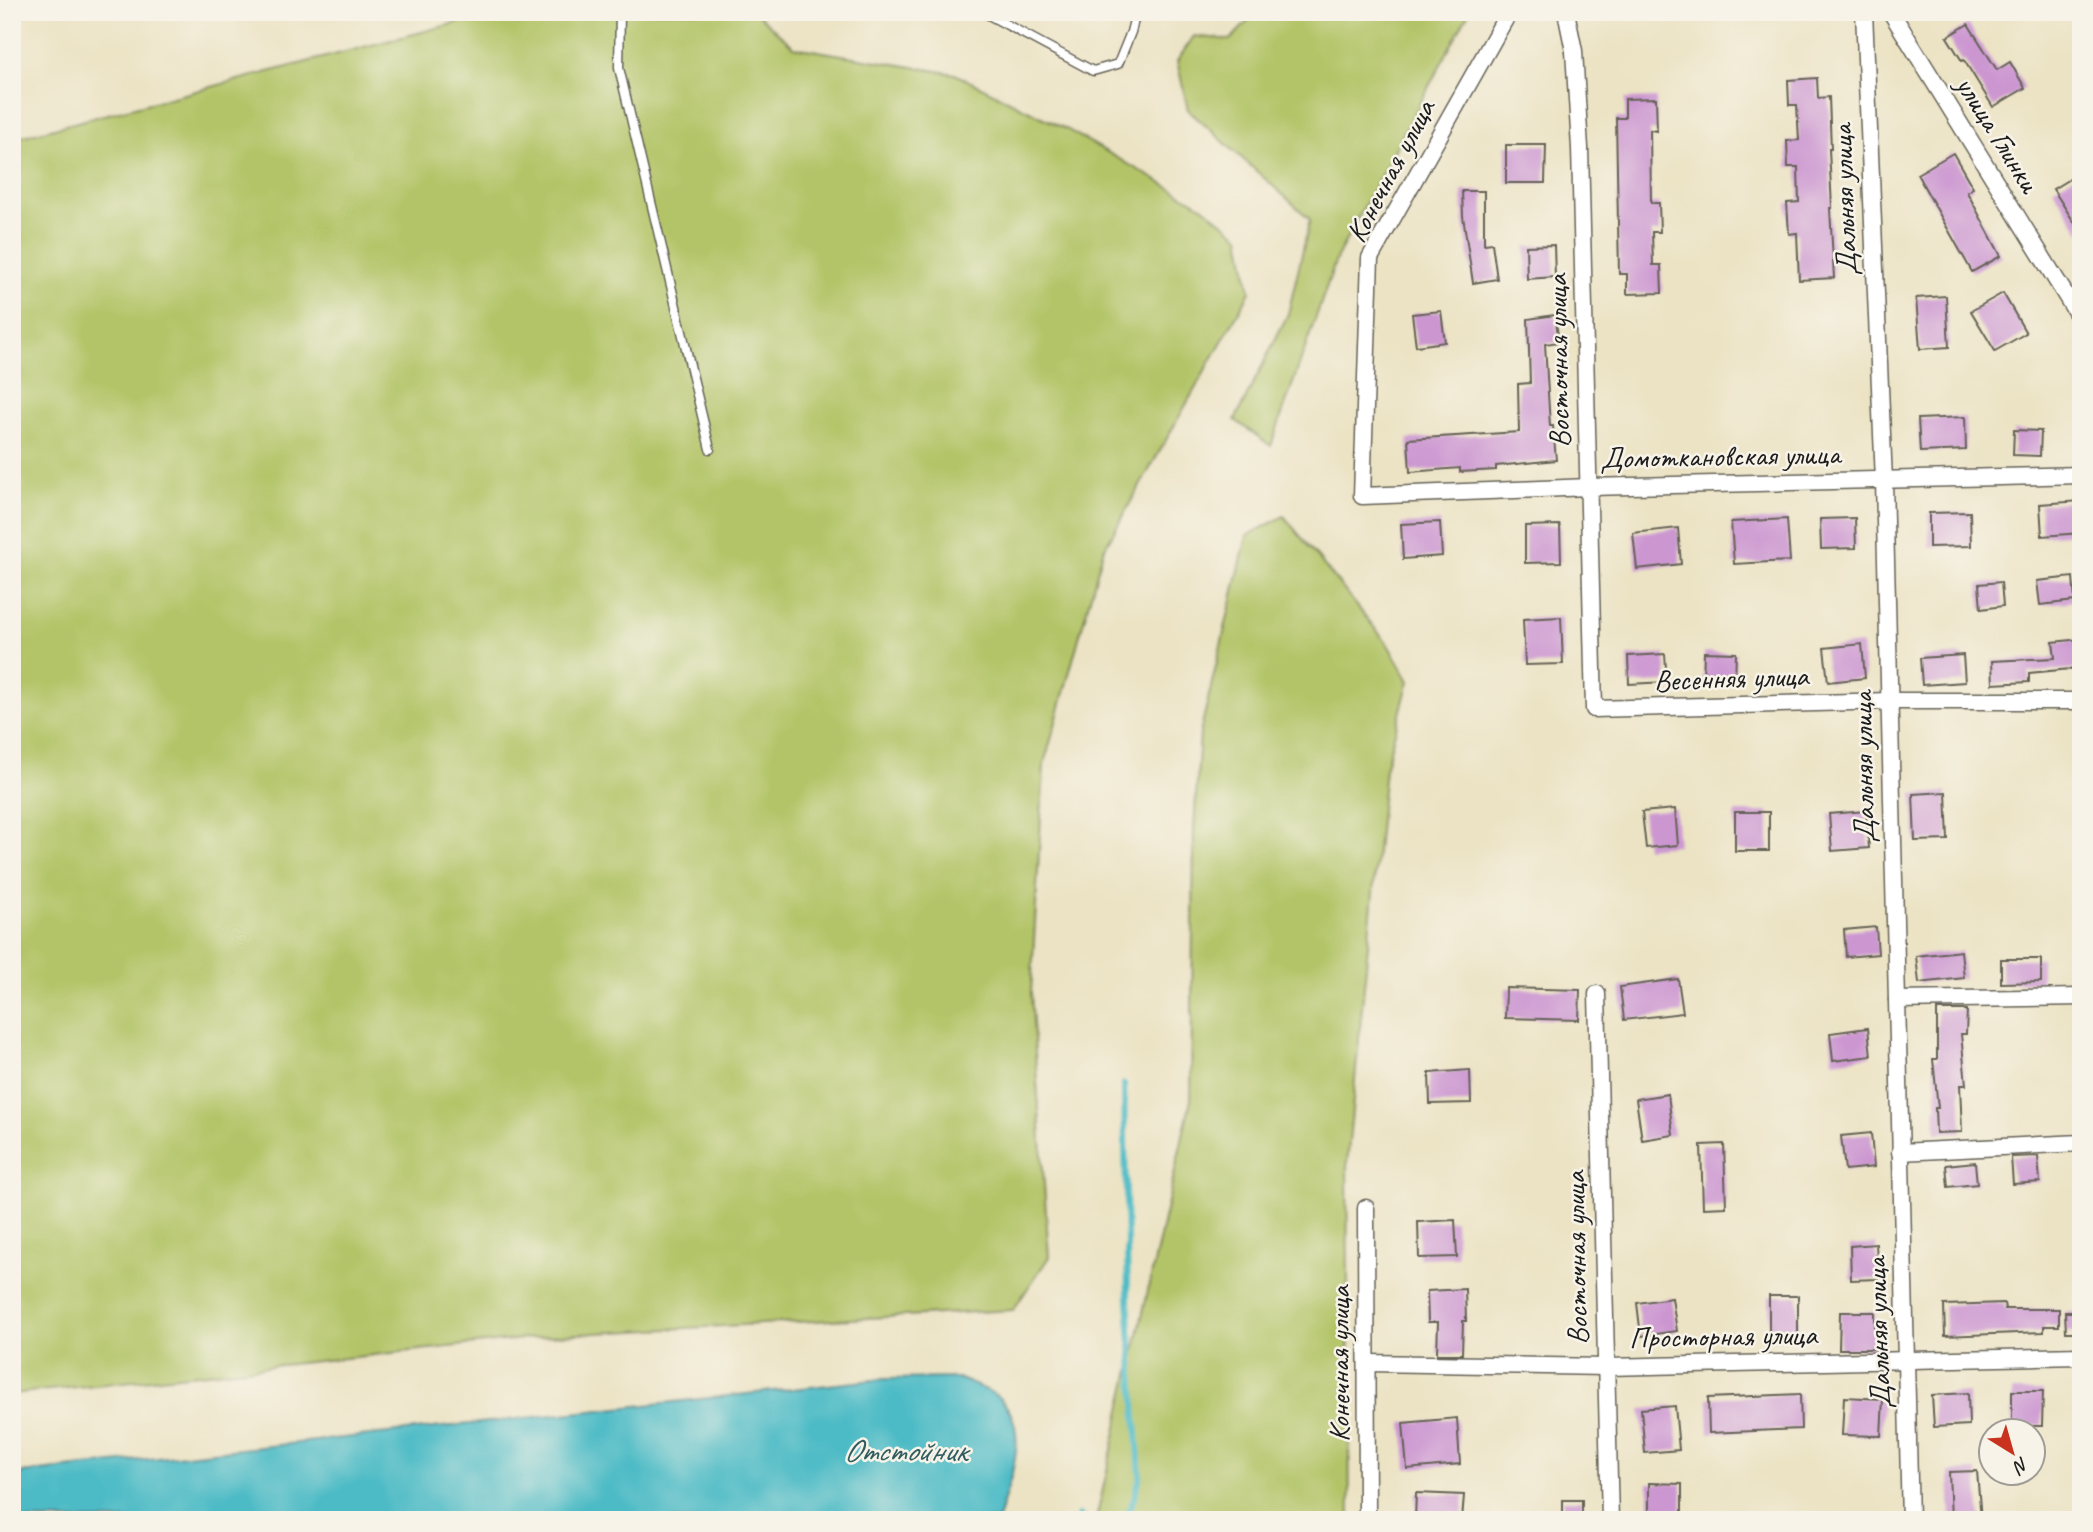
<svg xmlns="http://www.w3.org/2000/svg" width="2093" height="1532" font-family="Caveat,sans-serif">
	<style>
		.green { fill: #b3c467; stroke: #687042; stroke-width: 2 }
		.water { fill: #4dbbc6; stroke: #346c71; stroke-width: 2 }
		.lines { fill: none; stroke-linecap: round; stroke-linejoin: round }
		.stream { stroke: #4dbbc6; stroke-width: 6 }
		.building { fill: #cc97d1 }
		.lane-casing { stroke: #656257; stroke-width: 11 }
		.street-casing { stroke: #656257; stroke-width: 19 }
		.lane { stroke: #fff; stroke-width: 8 }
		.street { stroke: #fff; stroke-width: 16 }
		.labels { text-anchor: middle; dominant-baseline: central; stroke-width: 5; stroke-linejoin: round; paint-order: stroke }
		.street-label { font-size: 30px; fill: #1c1c1c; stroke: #f7f3e8 }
		.water-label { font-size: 32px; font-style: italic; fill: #305c60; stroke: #f7f3e8 }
	</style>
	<rect width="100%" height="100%" fill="#f7f3e8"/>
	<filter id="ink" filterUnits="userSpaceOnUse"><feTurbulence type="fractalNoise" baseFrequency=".0143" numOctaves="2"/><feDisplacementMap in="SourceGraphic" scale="14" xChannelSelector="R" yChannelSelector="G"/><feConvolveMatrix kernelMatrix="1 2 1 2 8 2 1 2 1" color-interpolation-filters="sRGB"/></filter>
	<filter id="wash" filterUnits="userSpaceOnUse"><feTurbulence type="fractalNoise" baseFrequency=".00686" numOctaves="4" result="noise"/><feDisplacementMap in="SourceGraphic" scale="28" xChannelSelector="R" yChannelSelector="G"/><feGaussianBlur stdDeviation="1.57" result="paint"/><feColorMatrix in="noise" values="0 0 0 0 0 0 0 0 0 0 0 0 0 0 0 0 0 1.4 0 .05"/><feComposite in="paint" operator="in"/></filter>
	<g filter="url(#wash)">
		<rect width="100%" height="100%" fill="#ece3c4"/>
		<!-- green -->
		<g class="green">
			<path d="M498,12h257l39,35 161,27 113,56 134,76 38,30 10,56 -147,259 -59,214 -13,228 18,264 -36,53 -453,25 -548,59v-1255z"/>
			<path d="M1257,12h212l-132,245 -66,189 -36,-26 53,-106 22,-95 -122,-109 -11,-49 17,-25 36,4z"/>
			<path d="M1284,516l103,127 22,38 -24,88 -38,394 3,357h-254l95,-420 3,-271 6,-96 47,-197z"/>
		</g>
		<!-- water -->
		<path class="water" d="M958,1378c12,6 30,10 40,19 36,31 10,86 0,123h-986v-46l871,-95z"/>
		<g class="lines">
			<!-- stream -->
			<g class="stream">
				<path d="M1079,1516l6,4"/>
				<path d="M1123,1520l8,-13 9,-30 -12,-178 -4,-215"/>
			</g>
		</g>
		<g id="blocks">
			<!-- building -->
			<g class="building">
				<path d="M1968,24l29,46 13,-8 15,26 -32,19 -29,-47 -2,1 -15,-24z"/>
				<path d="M1817,78l1,20 11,-1 2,52h-2l3,59h-2l4,70 -35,2 -2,-47 -8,1 -2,-31 12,-1 -1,-35h-10l-1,-26 12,-1 -2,-35h-8l-1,-25z"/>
				<path d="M1656,98l1,33 -7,-1 1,73h8l1,29h-8l1,33h8l1,28 -35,1v-20h-8l-3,-156h9v-19z"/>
				<path d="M1506,145h40l-1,38h-39z"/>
				<path d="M1953,153l20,35 -6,4 34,64 -29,16 -55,-98z"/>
				<path d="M2081,172v61l-28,-44z"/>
				<path d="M1462,191h22v53l8,-1 5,36 -24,4 -10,-67z"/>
				<path d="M1554,245l1,32 -28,2 -1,-33z"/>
				<path d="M2003,293l23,40 -31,18 -24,-40z"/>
				<path d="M1946,296l3,51 -29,2 -4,-51z"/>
				<path d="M1441,311l4,31 -29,4 -4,-32z"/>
				<path d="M1555,315l4,27 -14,2 5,82h3l3,34 -60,6v4l-36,2v-4l-50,4 -2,-33 111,-7 -1,-48 12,-1 -2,-64z"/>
				<path d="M1965,417l1,33 -46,2 -2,-33z"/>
				<path d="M2014,430l27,1 -1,25 -27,-1z"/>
				<path d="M2081,501v32l-39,3 -2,-32z"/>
				<path d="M1970,512l1,34 -42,1v-34z"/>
				<path d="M1855,518l1,30 -35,1 -1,-30z"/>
				<path d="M1787,519l3,42 -56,3 -3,-42z"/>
				<path d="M1440,522l2,34 -39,3 -2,-35z"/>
				<path d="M1560,525l1,37 -36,1v-37z"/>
				<path d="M1678,528l3,36 -44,5 -4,-36z"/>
				<path d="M2073,577l2,24 -35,4 -3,-24z"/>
				<path d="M2001,582l2,24 -22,3 -2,-25z"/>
				<path d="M1561,617l2,47 -38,1 -2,-46z"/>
				<path d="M2081,639v29l-52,5v9l-36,2 -1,-23 63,-3 -2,-16z"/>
				<path d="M1862,644l3,34 -37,4 -4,-34z"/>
				<path d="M1704,652l32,1 -1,30 -32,-1z"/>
				<path d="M1665,654l2,28 -38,2 -1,-28z"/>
				<path d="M1963,655l2,27 -43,3 -2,-27z"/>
				<path d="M1946,792l2,48 -33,1 -2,-47z"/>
				<path d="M1675,809l3,36 -32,3 -4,-36z"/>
				<path d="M1866,811l3,37 -37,3 -3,-37z"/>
				<rect x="1735" y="812" width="34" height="39"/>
				<path d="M1876,927l2,27 -32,3 -2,-27z"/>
				<path d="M1961,951l3,27 -45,5 -3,-27z"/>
				<path d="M2001,959h40v23l-40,1z"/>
				<path d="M1678,979l5,34 -59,7 -4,-33z"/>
				<path d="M1506,988l74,2 -1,30 -74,-2z"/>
				<path d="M1937,1010h30l-1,24h-5l5,51h-6l2,47 -26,1 -1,-25h3l-5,-49h4z"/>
				<path d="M1868,1028l3,28 -38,5 -3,-28z"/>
				<path d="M1470,1070l1,33 -41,1 -1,-31z"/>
				<path d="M1668,1094l5,41 -31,5 -6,-41z"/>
				<path d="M1871,1133l3,34 -29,3 -4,-34z"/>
				<path d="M1724,1144l2,63 -23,1 -2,-63z"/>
				<path d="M2038,1156l2,26 -27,2 -2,-27z"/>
				<path d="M1975,1162l2,22 -29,3 -2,-22z"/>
				<path d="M1455,1220l2,37 -38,1 -1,-36z"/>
				<path d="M1876,1244l2,35 -27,1 -1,-34z"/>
				<path d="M1465,1289l1,32h-3l-1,33h-25l1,-32h-10l-1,-31z"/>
				<rect x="1769" y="1296" width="29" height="43"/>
				<path d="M1672,1298l5,33 -36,5 -4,-33z"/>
				<path d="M2004,1303l1,6h54v17h-15v6l-99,4 -1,-31z"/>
				<path d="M1840,1312h35v37h-36z"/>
				<path d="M2065,1312h16v20h-15z"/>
				<path d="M2012,1391h31l-1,35h-30z"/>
				<path d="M1968,1393l1,32 -35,2 -2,-32z"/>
				<path d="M1800,1394l1,35 -92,4 -1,-35z"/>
				<path d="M1844,1397l39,2 -2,37 -39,-1z"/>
				<path d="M1675,1406l4,44 -34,3 -4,-44z"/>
				<path d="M1457,1418l3,46 -53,5 -4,-46z"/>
				<path d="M1977,1471l4,49h-30l-2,-48z"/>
				<path d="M1649,1483l33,1v34h-33z"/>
				<path d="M1416,1493l48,2 -2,25h-47z"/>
				<rect x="1563" y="1500" width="19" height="20"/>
			</g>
		</g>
	</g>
	<g filter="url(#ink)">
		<use href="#blocks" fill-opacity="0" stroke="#656257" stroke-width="2"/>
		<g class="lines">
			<!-- lane casing -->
			<g class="lane-casing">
				<g id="lane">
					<path d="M620,12l-1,56 91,381"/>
					<path d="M983,12l110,59 25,-7 13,-32 5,-20"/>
				</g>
			</g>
			<!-- street casing -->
			<g class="street-casing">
				<g id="street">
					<path d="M1509,12l-139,246 -8,238 227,-9 492,-12"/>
					<path d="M1566,12l8,39 6,97 14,561 296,-8h191"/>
					<path d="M1864,12l20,469 26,1039"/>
					<path d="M1891,12l190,308"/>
					<path d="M1597,994l13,526"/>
					<path d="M1897,1000l184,-3"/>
					<path d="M1900,1152l181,-9"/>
					<path d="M1366,1208l1,312"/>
					<path d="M1367,1363l240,4 474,-11"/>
				</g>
			</g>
			<!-- lane -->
			<use href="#lane" class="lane"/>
			<!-- street -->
			<use href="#street" class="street"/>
		</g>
	</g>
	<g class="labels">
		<!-- street labels -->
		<g class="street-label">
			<text transform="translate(1998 134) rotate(58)">улица Глинки</text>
			<text transform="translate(1390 171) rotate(-62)">Конечная улица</text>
			<text transform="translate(1844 200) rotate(-92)">Дальняя улица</text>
			<text transform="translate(1558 361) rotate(-91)">Восточная улица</text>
			<text transform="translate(1720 456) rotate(-1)">Домоткановская улица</text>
			<text transform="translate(1731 678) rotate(-2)">Весенняя улица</text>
			<text transform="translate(1863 767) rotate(-91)">Дальняя улица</text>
			<text transform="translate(1576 1258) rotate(-91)">Восточная улица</text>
			<text transform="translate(1878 1333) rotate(-92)">Дальняя улица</text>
			<text transform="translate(1723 1336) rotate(-1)">Просторная улица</text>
			<text transform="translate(1339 1364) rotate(-90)">Конечная улица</text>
		</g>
		<!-- water labels -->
		<g class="water-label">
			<text x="905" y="1450">Отстойник</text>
		</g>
	</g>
	<!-- margin -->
	<rect width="2093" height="1532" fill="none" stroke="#f7f3e8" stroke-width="42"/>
	<!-- north arrow -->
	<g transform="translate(2012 1452) rotate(143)"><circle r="33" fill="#f7f3e8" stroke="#9f9d96" stroke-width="2"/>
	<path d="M0-5L12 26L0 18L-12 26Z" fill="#c8321e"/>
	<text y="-10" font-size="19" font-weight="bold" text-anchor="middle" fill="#1c1c1c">N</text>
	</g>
</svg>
